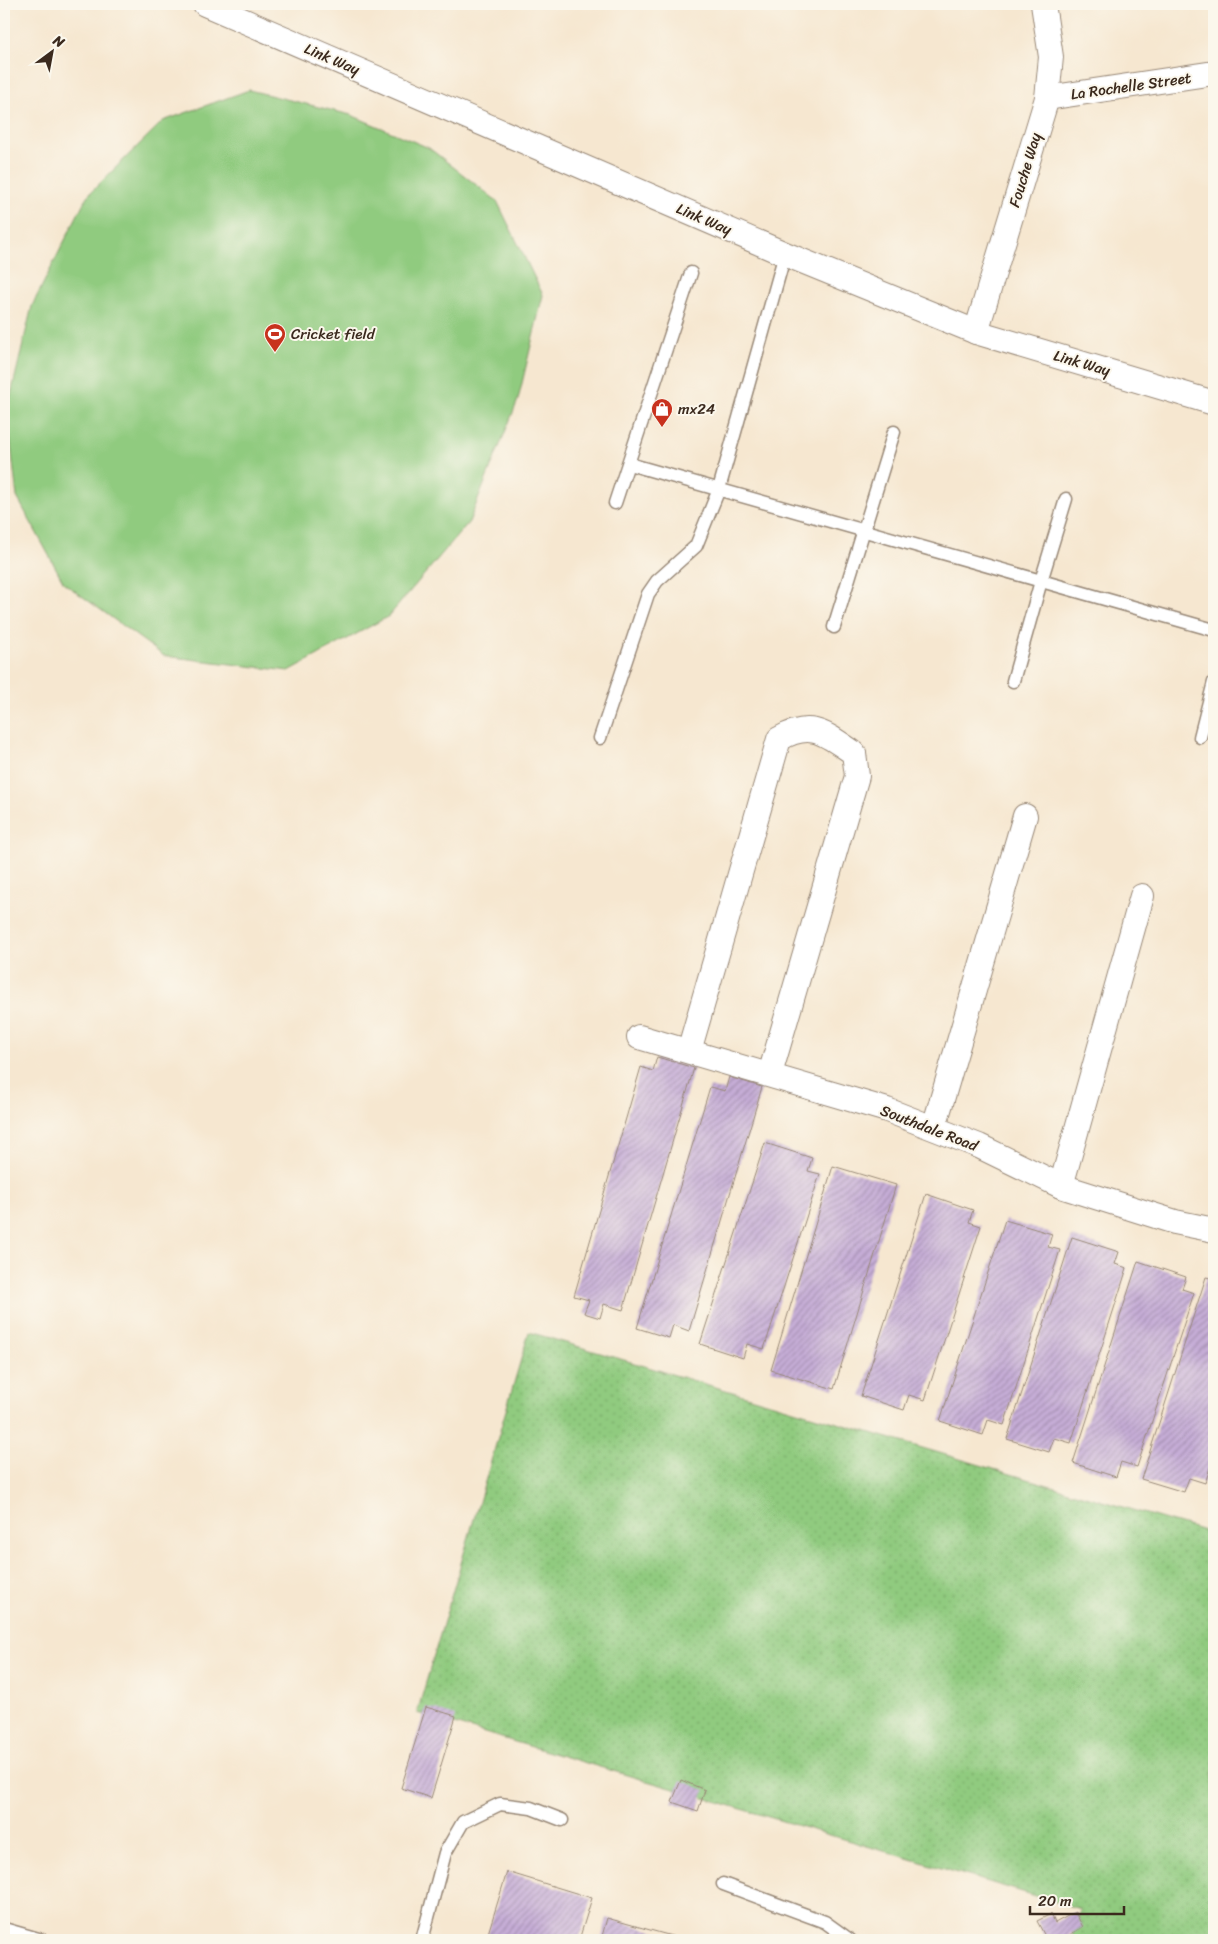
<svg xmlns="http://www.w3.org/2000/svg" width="1218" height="1944" font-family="Sriracha,sans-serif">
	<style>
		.grass { fill: url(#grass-dots); stroke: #667a4e }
		.pitch { fill: #90cb7f; stroke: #667a4e }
		.building { fill: url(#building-hatch) }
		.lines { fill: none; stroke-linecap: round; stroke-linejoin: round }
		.lane-casing { stroke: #988877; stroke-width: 15 }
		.street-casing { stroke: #988877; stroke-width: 26 }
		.lane { stroke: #fff; stroke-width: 12 }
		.street { stroke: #fff; stroke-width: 24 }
		.labels { text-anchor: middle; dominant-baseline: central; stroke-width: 4; stroke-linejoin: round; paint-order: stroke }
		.street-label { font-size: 15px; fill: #3b2a1e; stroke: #fbf7ec }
		.poi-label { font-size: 15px; fill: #3b2a1e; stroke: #fbf7ec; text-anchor: start }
	</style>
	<defs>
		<pattern id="grass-dots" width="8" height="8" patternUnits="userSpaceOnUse" patternTransform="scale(1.25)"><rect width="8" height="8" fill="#90cb7f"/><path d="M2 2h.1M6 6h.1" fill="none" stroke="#7dae6d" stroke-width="1.8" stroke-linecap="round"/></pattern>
		<pattern id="building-hatch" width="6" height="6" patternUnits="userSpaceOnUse" patternTransform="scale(1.25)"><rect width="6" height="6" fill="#c6add7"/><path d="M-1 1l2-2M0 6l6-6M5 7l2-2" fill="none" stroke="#a28dae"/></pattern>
	</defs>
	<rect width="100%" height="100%" fill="#fbf7ec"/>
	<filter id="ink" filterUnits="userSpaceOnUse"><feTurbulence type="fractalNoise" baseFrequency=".02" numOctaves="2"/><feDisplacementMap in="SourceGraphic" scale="10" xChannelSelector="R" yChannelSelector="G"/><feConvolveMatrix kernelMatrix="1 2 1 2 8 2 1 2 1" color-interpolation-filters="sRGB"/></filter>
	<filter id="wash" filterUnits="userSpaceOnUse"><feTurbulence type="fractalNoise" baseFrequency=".0096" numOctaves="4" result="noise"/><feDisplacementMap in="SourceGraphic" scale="20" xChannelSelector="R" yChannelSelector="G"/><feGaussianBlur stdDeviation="1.12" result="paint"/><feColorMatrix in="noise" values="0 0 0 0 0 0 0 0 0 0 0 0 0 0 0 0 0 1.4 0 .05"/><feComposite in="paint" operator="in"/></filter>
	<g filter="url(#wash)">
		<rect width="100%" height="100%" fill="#f6e7d0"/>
		<!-- grass -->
		<path class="grass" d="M529,1332l685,202v406h-143l9,-31 -663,-196z"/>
		<!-- pitch -->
		<path class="pitch" d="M249,90l102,25 78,33 68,53 46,94 -25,105 -49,122 -80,94 -100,55 -125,-15 -100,-73 -47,-86 -10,-86 25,-105 55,-110 76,-75z"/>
		<g id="blocks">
			<!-- building -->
			<g class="building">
				<path d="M657,1057l37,11 -71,242 -19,-6 -4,14 -16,-5 5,-13 -15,-4 67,-229 12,4z"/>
				<path d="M729,1077l33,10 -73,244 -16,-6 -4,13 -32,-10 73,-241 15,4z"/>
				<path d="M765,1143l47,15 -4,13 12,3 -56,175 -17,-5 -4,14 -43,-14z"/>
				<path d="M833,1166l63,19 -62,204 -63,-19z"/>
				<path d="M926,1194l47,16 -4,12 12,4 -56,174 -16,-5 -5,15 -43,-14z"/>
				<path d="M1005,1220l47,14 -4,13 12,3 -56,175 -16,-5 -5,15 -43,-14z"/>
				<path d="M1072,1237l47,15 -4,12 12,4 -56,175 -17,-5 -5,14 -42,-13z"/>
				<path d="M1138,1261l48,16 -4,12 12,4 -57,174 -16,-5 -5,15 -43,-14z"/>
				<path d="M1206,1277l8,2v177l-9,27 -16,-5 -5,14 -43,-13z"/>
				<path d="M426,1707l30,9 -25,82 -30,-10z"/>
				<path d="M681,1780l24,10 -7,21 -26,-9z"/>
				<path d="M507,1872l85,26 -13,42h-93z"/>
				<path d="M1075,1912l8,15 -14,8 3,5h-25l-10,-19 14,-7 4,9z"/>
				<path d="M607,1918l79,22h-85z"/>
			</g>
		</g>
	</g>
	<g filter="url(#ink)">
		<use href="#blocks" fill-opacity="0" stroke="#988877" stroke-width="1"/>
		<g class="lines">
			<!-- lane casing -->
			<g class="lane-casing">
				<g id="lane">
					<path d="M629,464l585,166"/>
					<path d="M615,503l76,-230"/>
					<path d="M834,627l60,-195"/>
					<path d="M1013,681l28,-100 25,-82"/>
					<path d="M1200,737l14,-55"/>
					<path d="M600,738l48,-144 9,-13 39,-35 23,-57 66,-235"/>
					<path d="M723,1884l102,38 25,18"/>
					<path d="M4,1929l38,11"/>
					<path d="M422,1940l23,-87 18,-31 37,-18 31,4 31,12"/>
				</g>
			</g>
			<!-- street casing -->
			<g class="street-casing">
				<g id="street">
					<path d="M205,4l580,250 191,78 238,71"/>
					<path d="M1047,98l167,-25"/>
					<path d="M976,332l71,-234 4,-41 -8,-53"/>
					<path d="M639,1037l248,73 92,36 82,40 114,36 39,8"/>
					<path d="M689,1051l90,-312c33,-19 46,-5 75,14l3,23 -87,298"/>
					<path d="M934,1127l91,-311"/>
					<path d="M1061,1186l81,-290"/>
				</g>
			</g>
			<!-- lane -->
			<use href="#lane" class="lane"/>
			<!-- street -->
			<use href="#street" class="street"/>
		</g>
	</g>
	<!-- icons -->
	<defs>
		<g id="stadium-pin" transform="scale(1.125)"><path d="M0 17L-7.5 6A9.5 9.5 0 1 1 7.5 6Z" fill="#c8321e" stroke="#fbf7ec"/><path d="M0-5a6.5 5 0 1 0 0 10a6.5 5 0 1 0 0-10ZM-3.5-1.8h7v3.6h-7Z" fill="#fff"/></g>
		<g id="shop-pin" transform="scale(1.125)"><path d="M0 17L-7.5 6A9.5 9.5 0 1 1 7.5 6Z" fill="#c8321e" stroke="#fbf7ec"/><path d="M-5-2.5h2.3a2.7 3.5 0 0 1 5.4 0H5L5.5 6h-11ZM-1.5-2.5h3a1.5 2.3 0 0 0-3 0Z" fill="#fff"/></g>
	</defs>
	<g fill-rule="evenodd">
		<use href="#stadium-pin" x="275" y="334"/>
		<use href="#shop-pin" x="662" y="409"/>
	</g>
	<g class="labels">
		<!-- street labels -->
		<g class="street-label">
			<text transform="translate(332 59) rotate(23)">Link Way</text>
			<text transform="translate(1131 86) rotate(-8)">La Rochelle Street</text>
			<text transform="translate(1025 170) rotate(-73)">Fouche Way</text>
			<text transform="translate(704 219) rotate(23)">Link Way</text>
			<text transform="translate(1082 363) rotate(16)">Link Way</text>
			<text transform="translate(929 1128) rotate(21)">Southdale Road</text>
		</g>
		<!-- poi labels -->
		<g class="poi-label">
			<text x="291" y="334">Cricket field</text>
			<text x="678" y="409">mx24</text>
		</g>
	</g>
	<!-- margin -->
	<rect width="1218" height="1944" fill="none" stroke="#fbf7ec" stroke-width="20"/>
	<!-- north arrow -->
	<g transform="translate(52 52) rotate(32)" stroke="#fbf7ec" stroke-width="4" paint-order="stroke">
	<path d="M0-4L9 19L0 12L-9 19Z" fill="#3b2a1e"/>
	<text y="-8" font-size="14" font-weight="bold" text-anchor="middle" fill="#3b2a1e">N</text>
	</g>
	<!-- scale -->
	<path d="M1030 1906v8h94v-8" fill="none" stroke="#3b2a1e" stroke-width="2.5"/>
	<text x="1038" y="1906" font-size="15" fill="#3b2a1e" stroke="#fbf7ec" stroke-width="4" paint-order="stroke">20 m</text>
</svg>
